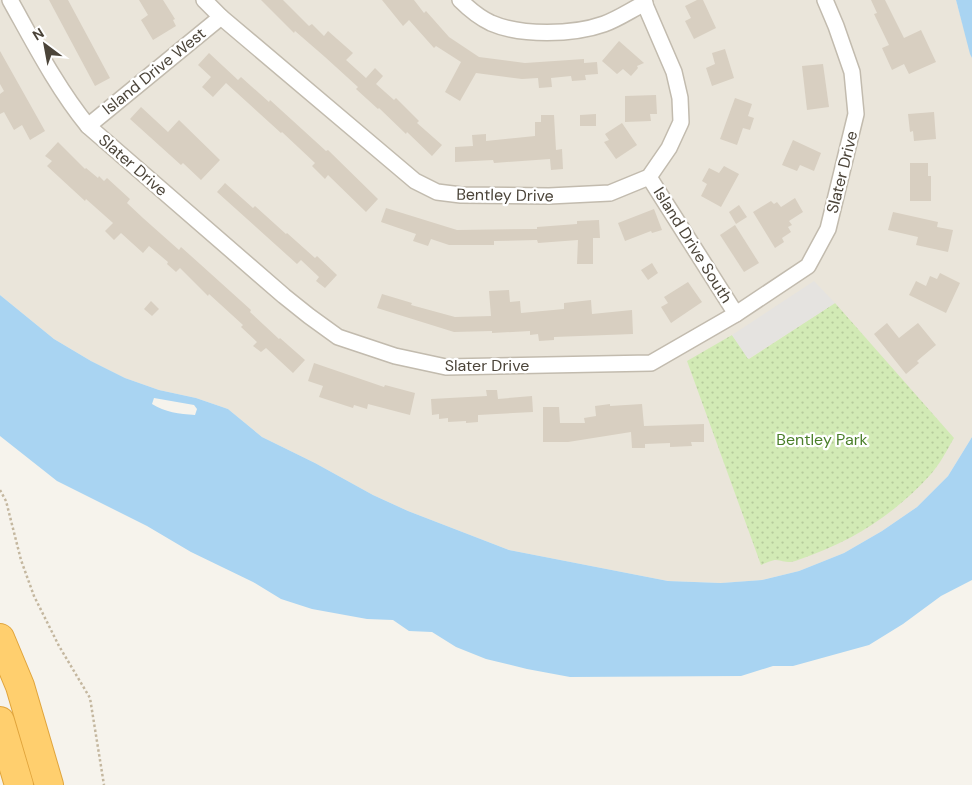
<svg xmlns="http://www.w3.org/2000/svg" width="972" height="785" font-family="'DM Sans',sans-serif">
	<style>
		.residential { fill: #eae5da }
		.grass { fill: url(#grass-dots) }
		.parking { fill: #e5e3e0 }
		.water { fill: #a9d4f2; fill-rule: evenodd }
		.building { fill: #d8cfc1 }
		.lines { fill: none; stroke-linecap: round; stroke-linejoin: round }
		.street-casing { stroke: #c2bbae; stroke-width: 18 }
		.highway-casing { stroke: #e0a43c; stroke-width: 30 }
		.path { stroke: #c4b79f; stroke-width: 2.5; stroke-dasharray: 2.5 2.5; stroke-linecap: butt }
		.street { stroke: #fff; stroke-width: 15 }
		.highway { stroke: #ffcf6e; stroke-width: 28 }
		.labels { text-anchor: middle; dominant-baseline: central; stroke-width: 4.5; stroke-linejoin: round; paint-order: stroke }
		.street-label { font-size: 16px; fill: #4b4439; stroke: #fff }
		.park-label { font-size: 16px; fill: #4a7f2a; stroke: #fff }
	</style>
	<defs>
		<pattern id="grass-dots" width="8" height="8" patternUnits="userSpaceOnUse" patternTransform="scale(1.25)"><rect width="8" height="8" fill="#d2eab5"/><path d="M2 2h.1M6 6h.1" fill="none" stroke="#b6ca9c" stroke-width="1.8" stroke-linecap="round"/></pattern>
	</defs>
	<rect width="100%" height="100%" fill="#f6f3ec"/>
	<!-- residential -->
	<path class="residential" d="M0,0h956l16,58v379l-24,39 -31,31 -35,24 -38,22 -45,18 -37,9 -40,3 -54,-2 -159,-31 -101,-39 -35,-16 -58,-32 -53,-26 -34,-28 -32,-11 -37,-8 -34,-12 -34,-17 -37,-22 -54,-44z"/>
	<!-- grass -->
	<path class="grass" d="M835,303l119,135c-7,12 -14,26 -23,36 -38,42 -80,68 -133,86 -10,4 -13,1 -22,0 -4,0 -10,3 -15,5l-74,-204 45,-26 17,24z"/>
	<!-- parking -->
	<path class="parking" d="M814,281l21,22 -87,56 -16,-24z"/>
	<!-- water -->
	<g class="water">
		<path d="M956,0h16v58l-2,-4z"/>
		<path d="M0,295l54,44 37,22 34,17 34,12 37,8 32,11 34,28 53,26 58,32 35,16 101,39 159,31 53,2 41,-3 37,-9 45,-18 38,-22 35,-24 31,-31 24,-39v143l-31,16 -38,28 -34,21 -76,21h-20l-32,10 -171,1 -43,-8 -41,-10 -30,-12 -24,-15 -23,-1 -16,-11 -26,-1 -55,-10 -31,-10 -28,-17 -62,-30 -44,-26 -90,-45 -57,-45zM154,398l40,7 3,4 -2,6c-16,-1 -30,-3 -43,-11z"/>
	</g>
	<!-- building -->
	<g class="building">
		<path d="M49,0h19l42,78 -15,8z"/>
		<path d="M139,0h24l12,19 -2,1 3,6 -23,14 -12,-20 7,-5z"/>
		<path d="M261,0h22l26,26 3,-2 12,12 4,-5 25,22 -7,7 20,18 9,-10 8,8 -7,8 18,16 2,-2 23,23 -2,2 25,22 -10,11 -25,-24 -1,2 -27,-26 -1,1 -22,-20 2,-2 -33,-30 -30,-26 -1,2z"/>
		<path d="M382,0h32l10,13 2,-2 23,26 30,20 46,6 59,-4v4l13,-1 1,12 -13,1 1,5 -14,1 -1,-5 -20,2 1,9 -13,1 -1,-10 -16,1 -46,-6 -16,28 -15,-9 16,-30 -25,-16 -2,2 -25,-28 -6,6z"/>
		<path d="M697,0h6l13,28 -22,11 -9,-18 6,-3 -6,-12z"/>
		<path d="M871,0h14l19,38 17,-8 15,32 -27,12 -5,-10 -12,6 -10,-22 7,-3 -15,-31 3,-1z"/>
		<path d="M619,41l25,22 -7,3 1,2 -7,8 -8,-7 -6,5 -15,-13z"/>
		<path d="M725,49l9,29 -22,8 -6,-18 9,-4 -3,-11z"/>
		<path d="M0,51l45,80 -15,9 -8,-15 -8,5 -10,-18 -4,2v-20l4,-3 -4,-7z"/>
		<path d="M209,53l29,27 3,-3 28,25 1,-2 56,51 2,-1 50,49 -12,13 -38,-37 -3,4 -13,-13 3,-3 -33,-31 -1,1 -55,-50 -13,14 -11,-10 9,-10 -13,-12z"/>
		<path d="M823,64l6,43 -22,3 -5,-44z"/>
		<path d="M656,95l1,19h-7l1,7 -26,1v-26z"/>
		<path d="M735,98l17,6 -4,12 6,2 -4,12 -7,-2 -6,17 -17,-6z"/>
		<path d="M141,107l27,25 11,-12 41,40 -19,20 -18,-17 -2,2 -51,-46z"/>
		<path d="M934,112l2,27 -22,2 -1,-10 -3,1 -2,-18z"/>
		<path d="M596,114v12h-16v-11z"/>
		<path d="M541,115h13l2,35 6,-1 1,20 -12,1 -1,-11 -56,4 -1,-3 -38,2v-15l18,-1 -1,-11 14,-1v7l49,-5v-14h6z"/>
		<path d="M622,123l15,22 -21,14 -12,-17 5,-2 -4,-6z"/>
		<path d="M793,140l28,13 -7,18 -14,-6 -3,6 -15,-6z"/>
		<path d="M58,142l27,27 1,-1 12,10 1,-2 5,5 3,-3 23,21 -3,4 16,15 36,32 2,-3 19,17 51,46 -1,2 29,27 1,-1 25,22 -12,13 -27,-25 -5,4 -8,-6 4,-4 -16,-15 2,-2 -34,-31 -1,2 -28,-28 -4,4 -9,-8 1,-2 -19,-16 -6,7 -22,-20 -7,7 -9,-9 8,-8 -27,-24 -1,2 -38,-35 5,-5 -7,-5z"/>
		<path d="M910,163h18v13h3v25h-21z"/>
		<path d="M724,166l15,8 -18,33 -20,-11 6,-12 -5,-3 7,-13 10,5z"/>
		<path d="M225,183l28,25 2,-2 31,28 1,-1 28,25 2,-2 20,19 -12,13 -9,-7 3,-4 -18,-17 -4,4 -80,-72z"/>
		<path d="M795,198l8,14 -14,9 3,4 -4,2 3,5 -9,6 2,4 -9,6 -22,-36 18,-11 3,3 3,-2 4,5z"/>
		<path d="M739,205l8,12 -11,7 -7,-12z"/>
		<path d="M386,208l71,22 80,-1v-2l40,-3v-3l22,-1 1,18h-7v26h-16l1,-24 -40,3 -1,-3 -43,1v4h-45l-18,-6 -3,7 -15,-5 3,-7 -35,-12z"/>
		<path d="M654,209l8,21 -10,3 -1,-2 -26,10 -7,-18z"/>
		<path d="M893,212l45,10 -1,5 16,3 -5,22 -32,-7 2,-8 -30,-7z"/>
		<path d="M735,225l24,38 -15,9 -24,-37z"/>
		<path d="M652,263l6,10 -10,7 -7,-10z"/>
		<path d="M940,273l20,10 -14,30 -37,-18 7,-14 10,5 4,-10 7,3z"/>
		<path d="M688,282l14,20 -31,21 -10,-16 7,-4 -4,-6z"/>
		<path d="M509,290l1,12 10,-1 1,12 43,-4v-6l27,-3 1,14 40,-4 1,24 -79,3v3l-15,1 -1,-7 -8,1v-4l-38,2v-2l-38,1 -77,-24 5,-14 30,9 -1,2 44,12 36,-1 -2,-25z"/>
		<path d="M151,301l8,8 -7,7 -8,-7z"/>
		<path d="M887,323l12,15 19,-15 18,22 -19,16 2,2 -13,11 -32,-40z"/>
		<path d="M314,363l70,24 1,-2 30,8 -5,22 -42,-11 -1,5 -13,-4 -1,3 -34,-11 4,-11 -15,-5z"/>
		<path d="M486,390h11l1,9 34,-3 1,16 -55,3v7l-12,1v-2l-18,1v-4l-9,1v-5l-7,1 -1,-16 56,-3z"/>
		<path d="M610,404v2l32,-2 2,22 60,-2v18h-13l1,4 -22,1v-4l-25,1v4h-13l-1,-16 -63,10h-25v-35h16l1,16h25l-1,-5 12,-2 -1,-10z"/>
	</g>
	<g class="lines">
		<!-- street casing -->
		<g class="street-casing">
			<g id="street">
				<path d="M10,0c24,43 47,88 78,126l196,170 25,20 29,21 57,19 51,11 205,-4 85,-49 72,-48 20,-37 28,-115 -4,-42 -16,-46 -11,-26"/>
				<path d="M204,0l17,17 194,164 22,11 24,3 88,1 61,-3 39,-16 20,-29 12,-26 -1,-24 -6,-26 -31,-72"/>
				<path d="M460,0c9,9 18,17 31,23 30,13 82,12 113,1 14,-5 27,-14 41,-21"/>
				<path d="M88,126l133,-109"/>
				<path d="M649,177l87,137"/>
			</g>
		</g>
		<!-- highway casing -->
		<g class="highway-casing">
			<g id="highway">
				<path d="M0,638l20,48 29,99"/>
				<path d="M0,721l19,64"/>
			</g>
		</g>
		<!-- path -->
		<path class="path" d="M0,490l6,11 15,59 13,36 25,50 31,52 14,87"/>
		<!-- street -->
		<use href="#street" class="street"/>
		<!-- highway -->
		<use href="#highway" class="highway"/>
	</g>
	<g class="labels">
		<!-- street labels -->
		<g class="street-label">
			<text transform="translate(154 71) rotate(-39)">Island Drive West</text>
			<text transform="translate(133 165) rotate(41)">Slater Drive</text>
			<text transform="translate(842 172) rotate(-76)">Slater Drive</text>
			<text transform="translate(505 195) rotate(1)">Bentley Drive</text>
			<text transform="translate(693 245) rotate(58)">Island Drive South</text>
			<text x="487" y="365">Slater Drive</text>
		</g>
		<!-- park labels -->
		<g class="park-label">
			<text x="822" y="439">Bentley Park</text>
		</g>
	</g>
	<!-- north arrow -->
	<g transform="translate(45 45) rotate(328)" stroke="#ffffff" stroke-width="4" paint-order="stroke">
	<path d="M0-4L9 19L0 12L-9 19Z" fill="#4b4439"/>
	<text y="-8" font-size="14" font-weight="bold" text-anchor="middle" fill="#4b4439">N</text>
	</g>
</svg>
